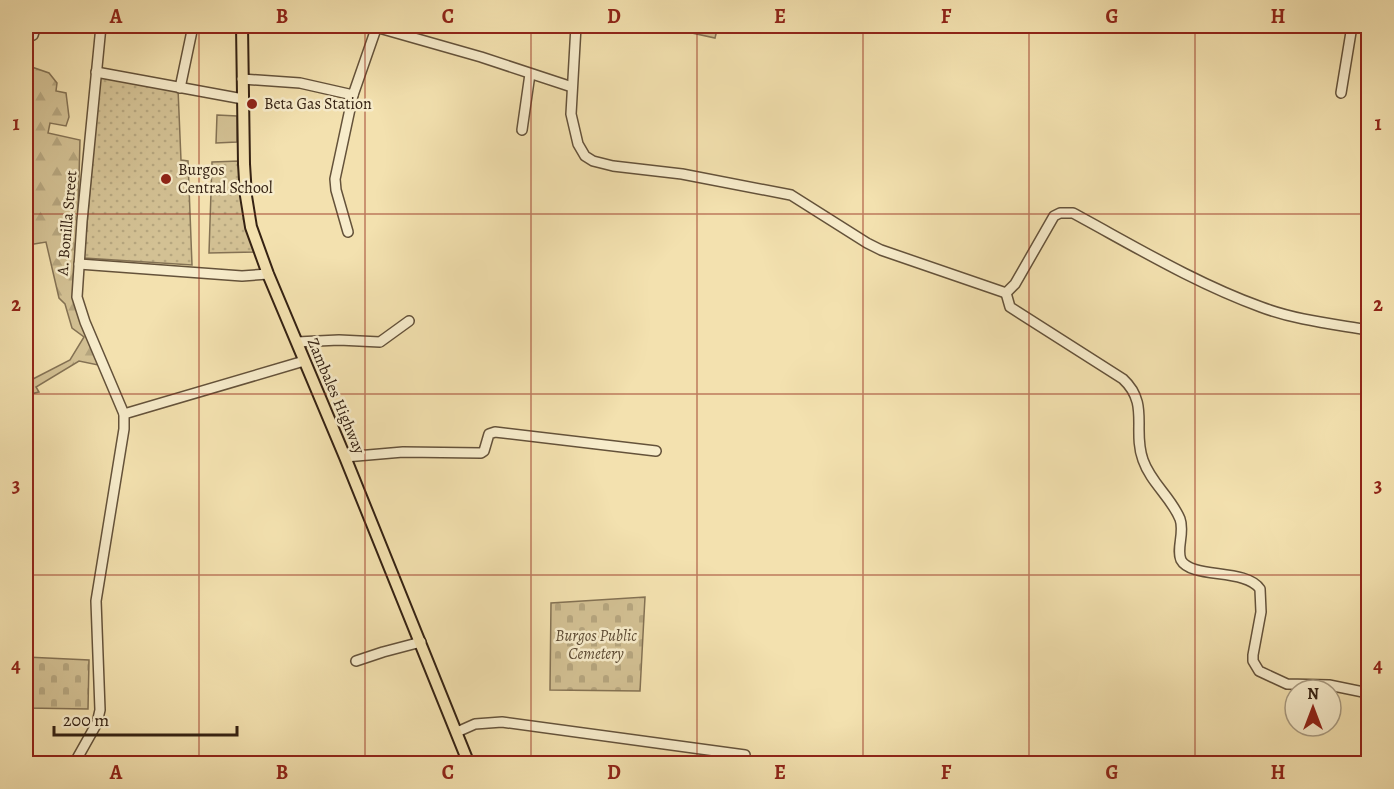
<svg xmlns="http://www.w3.org/2000/svg" width="1394" height="789" font-family="Alegreya,serif">
	<style>
		.grass { fill: url(#grass-dots); stroke: #847254; stroke-width: 1.5 }
		.forest { fill: url(#forest-firs); stroke: #847254; stroke-width: 1.5 }
		.cemetery { fill: url(#cemetery-stones); stroke: #847254; stroke-width: 1.5 }
		.park { fill: #d3c194; stroke: #847254; stroke-width: 1.5 }
		.lines { fill: none; stroke-linecap: round; stroke-linejoin: round }
		.minor-casing { stroke: #64523a; stroke-width: 12 }
		.major-casing { stroke: #352213; stroke-width: 14 }
		.minor { stroke: #f7eccb; stroke-width: 9 }
		.major { stroke: #f3e1af; stroke-width: 10 }
		.grid { fill: none; stroke: #8f2418; stroke-width: 1.5; stroke-opacity: 0.55 }
		.poi-dot { fill: #8f2418; stroke: #f7eccb; stroke-width: 2 }
		.labels { text-anchor: middle; dominant-baseline: central; stroke-width: 5; stroke-linejoin: round; paint-order: stroke }
		.poi-label { font-size: 16px; fill: #352213; stroke: #f7eccb; text-anchor: start }
		.street-label { font-size: 16px; fill: #352213; stroke: #f7eccb }
		.park-label { font-size: 16px; font-style: italic; fill: #5c4a33; stroke: #f7eccb }
		.neatline { fill: none; stroke: #8f2418; stroke-width: 2 }
		.grid-label { font-size: 20px; text-anchor: middle; font-weight: bold; fill: #8f2418 }
	</style>
	<defs>
		<pattern id="grass-dots" width="8" height="8" patternUnits="userSpaceOnUse" patternTransform="scale(1.5)"><rect width="8" height="8" fill="#d3c194"/><path d="M2 2h.1M6 6h.1" fill="none" stroke="#b6a67f" stroke-width="1.8" stroke-linecap="round"/></pattern>
		<pattern id="forest-firs" width="22" height="20" patternUnits="userSpaceOnUse" patternTransform="scale(1.5)"><rect width="22" height="20" fill="#d3c194"/><path d="M5 1l3.5 6h-7zM16 11l3.5 6h-7z" fill="#b6a67f"/></pattern>
		<pattern id="cemetery-stones" width="16" height="16" patternUnits="userSpaceOnUse" patternTransform="scale(1.5)"><rect width="16" height="16" fill="#d3c194"/><path d="M2 7V4a2 2 0 0 1 4 0v3zM10 15v-3a2 2 0 0 1 4 0v3z" fill="#b6a67f"/></pattern>
	</defs>
	<rect width="100%" height="100%" fill="#f3e1af"/>
	<filter id="stains"><feTurbulence type="fractalNoise" baseFrequency=".00333" numOctaves="4"/><feColorMatrix values="0 0 0 0 .2 0 0 0 0 .09 0 0 0 0 .02 0 0 0 .5 -.17"/></filter>
	<radialGradient id="worn" r=".72"><stop offset=".6" stop-color="#630" stop-opacity="0"/><stop offset="1" stop-color="#630" stop-opacity=".3"/></radialGradient>
	<!-- grass -->
	<g class="grass">
		<path d="M660,26h58l-3,12z"/>
		<path d="M100,75l78,14 3,71 7,1 4,104 -108,-7z"/>
		<path d="M239,161l16,91 -46,1 3,-91z"/>
	</g>
	<!-- forest -->
	<path class="forest" d="M26,65l23,8 8,10 -1,8 10,2 3,24 -3,9 -16,-3 -2,10 32,7 -4,147 11,46 -1,2 17,31 -24,-5 -43,26 3,5 -13,3v-20l5,5 39,-20 14,-23 -12,-9 -7,-24 -6,-6 -13,-56 -18,3 -2,7z"/>
	<!-- cemetery -->
	<g class="cemetery">
		<path d="M645,597l-5,94 -90,-1 1,-87z"/>
		<path d="M26,657l63,3 -1,49 -62,-1z"/>
	</g>
	<!-- park -->
	<path class="park" d="M217,115l20,1v26l-21,1z"/>
	<g class="lines">
		<!-- minor casing -->
		<g class="minor-casing">
			<g id="minor">
				<path d="M372,26l109,31 91,30"/>
				<path d="M576,26l-5,88 7,30 7,12 8,5 20,5 69,8 109,21 76,48 14,7 125,43"/>
				<path d="M26,38l7,-3 3,-9"/>
				<path d="M96,72l147,27"/>
				<path d="M242,79l58,4 53,12"/>
				<path d="M180,88l13,-62"/>
				<path d="M1341,93l11,-67"/>
				<path d="M522,130l8,-56"/>
				<path d="M348,232l-12,-42 -1,-11 18,-84 24,-69"/>
				<path d="M79,264l163,12 26,-2"/>
				<path d="M1006,293l4,14 113,72c27,25 9,51 20,81 8,23 28,37 37,59 5,13 -4,30 1,41 10,19 65,8 79,29l1,23 -8,43v6l6,10 28,13 42,1 39,8"/>
				<path d="M1006,293l9,-9 39,-68 6,-3h13c61,33 122,70 188,94 34,13 72,17 107,23"/>
				<path d="M297,342l42,-2 41,2 29,-21"/>
				<path d="M124,414l180,-53"/>
				<path d="M345,457l58,-5 78,1 3,-2 5,-17 6,-2 161,19"/>
				<path d="M356,661l27,-9 38,-10"/>
				<path d="M457,732l18,-8 27,-2 243,33"/>
				<path d="M74,764l23,-41 3,-13 -4,-109 28,-172v-15l-39,-92 -8,-25 5,-76 19,-195"/>
			</g>
		</g>
		<!-- major casing -->
		<g class="major-casing">
			<path id="major" d="M242,26l2,138 2,32 5,31 17,47 77,183 124,307"/>
		</g>
		<!-- minor -->
		<use href="#minor" class="minor"/>
		<!-- major -->
		<use href="#major" class="major"/>
	</g>
	<!-- grid -->
	<path class="grid" d="M199,26v738M365,26v738M531,26v738M697,26v738M863,26v738M1029,26v738M1195,26v738M26,214h1342M26,394h1342M26,575h1342"/>
	<!-- markers -->
	<g class="poi-dot">
		<circle cx="252" cy="104" r="6"/>
		<circle cx="166" cy="179" r="6"/>
	</g>
	<g class="labels">
		<!-- poi labels -->
		<g class="poi-label">
			<text x="264" y="104">Beta Gas Station</text>
			<text x="178" y="170">Burgos<tspan x="178" dy="18">Central School</tspan></text>
		</g>
		<!-- street labels -->
		<g class="street-label">
			<text transform="translate(67 223) rotate(-85)">A. Bonilla Street</text>
			<text transform="translate(336 396) rotate(67)">Zambales Highway</text>
		</g>
		<!-- park labels -->
		<g class="park-label">
			<text x="596" y="636">Burgos Public<tspan x="596" dy="18">Cemetery</tspan></text>
		</g>
	</g>
	<!-- margin -->
	<rect width="1394" height="789" fill="none" stroke="#f3e1af" stroke-width="66"/>
	<!-- north arrow -->
	<g transform="translate(1313 708)"><circle r="28" fill="#f7eccb" stroke="#a99b81" stroke-width="1.5"/>
	<path d="M0-4.5L10 22L0 15L-10 22Z" fill="#8f2418"/>
	<text y="-9" font-size="16" font-weight="bold" text-anchor="middle" fill="#352213">N</text>
	</g>
	<!-- scale -->
	<path d="M54 726v9h183v-9" fill="none" stroke="#352213" stroke-width="3"/>
	<text x="63" y="726" font-size="18" fill="#352213" stroke="#f7eccb" stroke-width="4.5" paint-order="stroke">200 m</text>
	<rect x="33" y="33" width="1328" height="723" class="neatline"/>
	<g class="grid-label">
		<text x="116" y="23">A</text>
		<text x="282" y="23">B</text>
		<text x="448" y="23">C</text>
		<text x="614" y="23">D</text>
		<text x="780" y="23">E</text>
		<text x="946" y="23">F</text>
		<text x="1112" y="23">G</text>
		<text x="1278" y="23">H</text>
		<text x="16" y="130">1</text>
		<text x="1378" y="130">1</text>
		<text x="16" y="311">2</text>
		<text x="1378" y="311">2</text>
		<text x="16" y="492">3</text>
		<text x="1378" y="492">3</text>
		<text x="16" y="672">4</text>
		<text x="1378" y="672">4</text>
		<text x="116" y="779">A</text>
		<text x="282" y="779">B</text>
		<text x="448" y="779">C</text>
		<text x="614" y="779">D</text>
		<text x="780" y="779">E</text>
		<text x="946" y="779">F</text>
		<text x="1112" y="779">G</text>
		<text x="1278" y="779">H</text>
	</g>
	<rect width="100%" height="100%" filter="url(#stains)"/>
	<rect width="100%" height="100%" fill="url(#worn)"/>
</svg>
